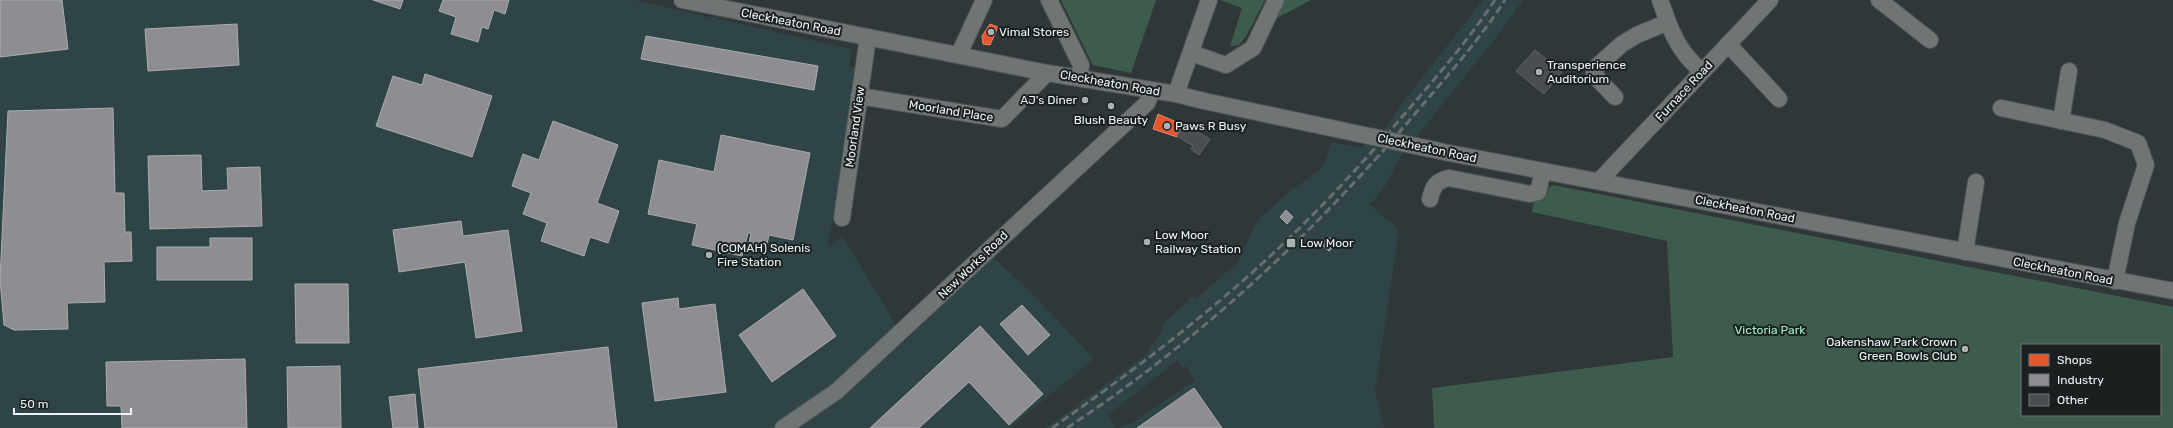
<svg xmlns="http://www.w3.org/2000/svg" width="2173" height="428" font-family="Rubik,sans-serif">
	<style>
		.built { fill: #2f4446 }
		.green { fill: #3d5c4d; fill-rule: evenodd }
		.shops { fill: #e4572e; stroke: #e6866a }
		.industry { fill: #8d8d92; stroke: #aaacb0 }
		.building { fill: #494e50; stroke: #5e6465 }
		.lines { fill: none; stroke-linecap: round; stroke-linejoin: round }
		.minor-casing { stroke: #4f5656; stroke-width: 18 }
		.minor { stroke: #6f7474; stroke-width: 16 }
		.rail { stroke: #686e6e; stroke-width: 3; stroke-dasharray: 8 4; stroke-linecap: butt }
		.minor-bridge-casing { stroke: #4f5656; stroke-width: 18; stroke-linecap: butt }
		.minor-bridge { stroke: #6f7474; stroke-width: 16 }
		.poi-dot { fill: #aab2b3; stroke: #1a2020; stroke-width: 1.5 }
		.labels { text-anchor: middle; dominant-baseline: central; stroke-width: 4; stroke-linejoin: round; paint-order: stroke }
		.street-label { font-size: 12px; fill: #ecf4f5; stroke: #1a2020 }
		.poi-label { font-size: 12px; fill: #ecf4f5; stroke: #1a2020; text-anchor: start }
		.park-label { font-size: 12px; fill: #a5efca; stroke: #1a2020 }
	</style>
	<rect width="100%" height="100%" fill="#303738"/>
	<!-- built -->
	<g class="built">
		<path d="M0,0h635l217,49 -3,18h8l-29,180 15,-10 49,81 12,25 85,-89 41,37 64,68 -85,69h-1009z"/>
		<path d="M1483,0h40l-23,33 -100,124 -14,28 -16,20 29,25 -24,161 9,37h-267l15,-5 63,-43 -9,-14 -3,2 -6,-7 -69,54 8,13h-70l99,-73 18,-25v-6l29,-27 4,2 42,-37 19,-41 36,-33 5,-2 21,-16 6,-9 6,-19 30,6 28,-24 11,-18z"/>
	</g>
	<!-- green -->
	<g class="green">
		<path d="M1061,0h95l-25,73 -38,-8z"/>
		<path d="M1220,0h45l-19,36 -7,9 -9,1 12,-38z"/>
		<path d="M1282,0h29l-34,18z"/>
		<path d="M1553,185l620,122v121h-739l-2,-40 241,-31 -6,-116 -135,-29 3,-14zM2022,345h138v70h-138z"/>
	</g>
	<!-- shops -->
	<g class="shops">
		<path d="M990,24l8,3 -8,18 -7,-1 -1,-8z"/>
		<path d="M1158,114l23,10 -4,13 -24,-8z"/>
	</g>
	<!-- industry -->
	<g class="industry">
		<path d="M0,0h62l6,49 -68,8z"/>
		<path d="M373,0h30l-3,9z"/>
		<path d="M443,0h66l-4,14 -11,-4 -6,19 -6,-2 -4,15 -27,-8 5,-17 -17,-6z"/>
		<path d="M237,24l2,41 -91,6 -3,-42z"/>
		<path d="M646,36l172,30 -4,24 -173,-31z"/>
		<path d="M425,74l67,22 -20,61 -96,-31 17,-50 29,9z"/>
		<path d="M113,108l2,85h9l1,39h6l1,29 -28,1 1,40 -38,1 1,26 -54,1 -10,-5 -4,-45 8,-169z"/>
		<path d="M553,121l65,24 -21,58 22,8 -11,32 -18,-6 -6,19 -43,-15 6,-18 -24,-9 8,-21 -19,-7 11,-32 16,6z"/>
		<path d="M721,135l89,18 -17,87 -24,-5 -4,18 -17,-4 3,-16h-3l-6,23 -50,-11 5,-21 -49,-10 11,-54 55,12z"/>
		<path d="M201,155l1,36 26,-1 -1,-22 33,-1 2,59 -112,3 -2,-73z"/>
		<path d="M1286,210l7,7 -6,7 -7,-7z"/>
		<path d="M461,221l2,15 45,-6 14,101 -46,7 -11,-76 -66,10 -6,-42z"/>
		<path d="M1329,237l7,7 -7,7 -8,-7z"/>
		<path d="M210,238h42v42h-95v-33h53z"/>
		<path d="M295,284h53l1,59h-53z"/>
		<path d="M803,289l33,47 -64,46 -33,-47z"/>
		<path d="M678,298l1,11 36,-5 11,88 -71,9 -13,-98z"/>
		<path d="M1022,305l28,30 -22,20 -28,-31z"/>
		<path d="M980,326l63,68 -34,31 -40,-43 -50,46h-49z"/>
		<path d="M608,347l9,81h-192l-7,-59z"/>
		<path d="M245,359l2,69h-125l-1,-22h-14l-1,-44z"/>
		<path d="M340,366l1,62h-53l-1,-61z"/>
		<path d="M1194,388l28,40h-85z"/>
		<path d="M415,394l3,34h-25l-4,-31z"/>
	</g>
	<!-- building -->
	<g class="building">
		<path d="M1535,50l27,22 -18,22 -28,-23z"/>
		<path d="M1183,124l27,15 -11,16 -8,-6 2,-3 -16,-10z"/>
	</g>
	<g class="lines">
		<!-- minor casing -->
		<g class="minor-casing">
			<g id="minor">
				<path d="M682,0l365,73 129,21 28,7"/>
				<path d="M1049,0l32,65 -1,12"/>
				<path d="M1660,0l8,22"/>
				<path d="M1879,0l51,40"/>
				<path d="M1728,44l51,55"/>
				<path d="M1191,53l35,12 27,-17 23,-48"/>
				<path d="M959,54l25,-54"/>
				<path d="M1176,94l33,-94"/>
				<path d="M859,96l143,23 45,-46"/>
				<path d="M1615,97l-21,-22v-6l28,-25 15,-9 31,-13c9,23 16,33 34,50"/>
				<path d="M2001,108l104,22 33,13 8,22 -19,58 -12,58"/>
				<path d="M2061,121l8,-50"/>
				<path d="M1449,153l724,138"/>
				<path d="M1599,181l171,-181"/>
				<path d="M1430,199c3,-13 6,-18 19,-21l81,16 8,-2 5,-21"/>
				<path d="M842,218l26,-181"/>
				<path d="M1965,252l11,-70"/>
				<path d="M783,428l54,-37 310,-288 5,-12"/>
			</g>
		</g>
		<!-- minor -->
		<use href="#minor" class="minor"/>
		<!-- rail -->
		<g class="rail">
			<path d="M1052,428c67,-47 133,-96 194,-150 59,-52 112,-109 162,-168 31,-36 61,-71 87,-110"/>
			<path d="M1067,428c133,-88 250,-197 352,-319 30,-35 61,-70 86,-109"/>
		</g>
		<!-- minor-bridge casing -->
		<g class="minor-bridge-casing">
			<path id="minor-bridge" d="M1204,101l245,52"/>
		</g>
		<!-- minor-bridge -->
		<use href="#minor-bridge" class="minor-bridge"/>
	</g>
	<!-- markers -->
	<g class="poi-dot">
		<circle cx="991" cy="32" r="4"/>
		<circle cx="1539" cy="72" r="4"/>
		<circle cx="1085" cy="100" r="4"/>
		<circle cx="1111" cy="106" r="4"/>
		<circle cx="1167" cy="126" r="4"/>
		<circle cx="1147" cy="242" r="4"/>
		<rect x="1286" y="238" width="10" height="10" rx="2"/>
		<circle cx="709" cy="255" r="4"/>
		<circle cx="1965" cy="349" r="4"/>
	</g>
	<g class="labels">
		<!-- street labels -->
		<g class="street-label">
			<text transform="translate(791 22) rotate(11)">Cleckheaton Road</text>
			<text transform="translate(1110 83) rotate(10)">Cleckheaton Road</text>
			<text transform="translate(1684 91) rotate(-47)">Furnace Road</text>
			<text transform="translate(951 111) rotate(9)">Moorland Place</text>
			<text transform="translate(855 127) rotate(-82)">Moorland View</text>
			<text transform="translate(1427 148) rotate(12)">Cleckheaton Road</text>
			<text transform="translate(1745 209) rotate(11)">Cleckheaton Road</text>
			<text transform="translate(973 265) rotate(-44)">New Works Road</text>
			<text transform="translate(2063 271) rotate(11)">Cleckheaton Road</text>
		</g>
		<!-- poi labels -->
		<g class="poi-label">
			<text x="999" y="32">Vimal Stores</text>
			<text x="1547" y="65">Transperience<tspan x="1547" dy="14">Auditorium</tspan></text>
			<text x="1077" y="100" text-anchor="end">AJ's Diner</text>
			<text x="1111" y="120" text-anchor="middle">Blush Beauty</text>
			<text x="1175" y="126">Paws R Busy</text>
			<text x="1155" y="235">Low Moor<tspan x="1155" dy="14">Railway Station</tspan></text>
			<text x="1300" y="243">Low Moor</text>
			<text x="717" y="248">(COMAH) Solenis<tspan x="717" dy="14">Fire Station</tspan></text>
			<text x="1957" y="342" text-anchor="end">Oakenshaw Park Crown<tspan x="1957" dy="14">Green Bowls Club</tspan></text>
		</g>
		<!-- park labels -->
		<g class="park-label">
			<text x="1770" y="330">Victoria Park</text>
		</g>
	</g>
	<!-- legend -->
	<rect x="2021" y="344" width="140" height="72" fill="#1a2020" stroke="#6e7575"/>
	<rect x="2029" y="354" width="20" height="12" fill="#e4572e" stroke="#6e7575"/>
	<text x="2057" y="364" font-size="12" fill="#ecf4f5">Shops</text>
	<rect x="2029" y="374" width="20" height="12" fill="#8d8d92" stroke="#6e7575"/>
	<text x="2057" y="384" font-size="12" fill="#ecf4f5">Industry</text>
	<rect x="2029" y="394" width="20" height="12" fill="#494e50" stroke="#6e7575"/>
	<text x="2057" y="404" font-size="12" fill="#ecf4f5">Other</text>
	<!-- scale -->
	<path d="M14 408v6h117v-6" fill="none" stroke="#ecf4f5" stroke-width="2"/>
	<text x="20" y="408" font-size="12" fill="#ecf4f5" stroke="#1a2020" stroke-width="3" paint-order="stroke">50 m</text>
</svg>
